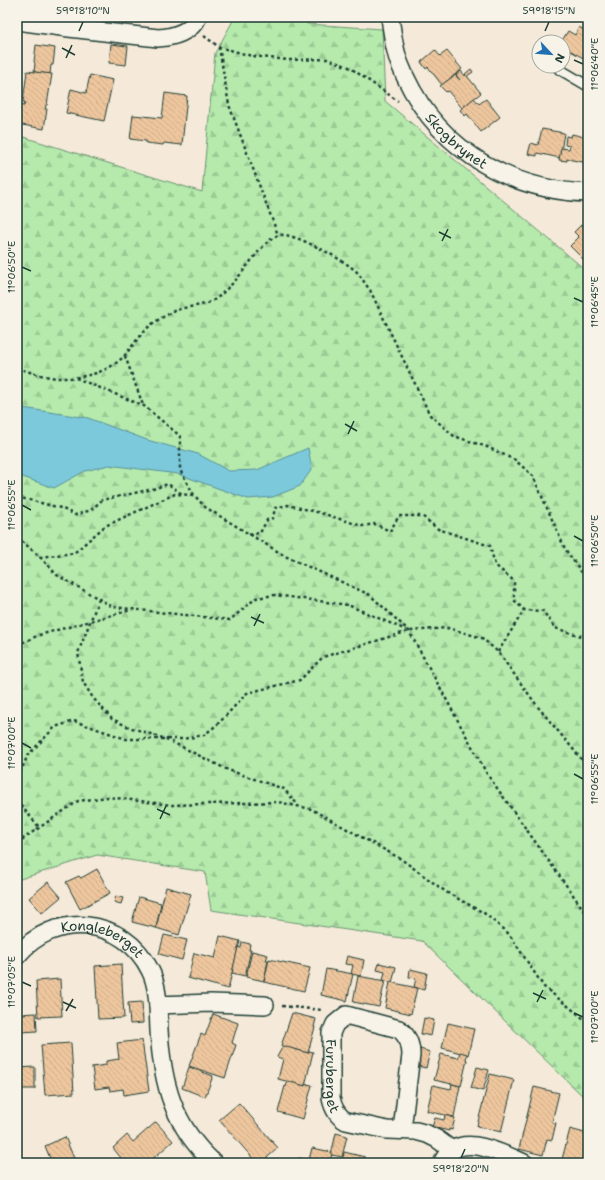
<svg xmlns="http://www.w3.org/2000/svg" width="605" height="1180" font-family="'Shantell Sans',sans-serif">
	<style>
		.forest { fill: url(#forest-firs); stroke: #6a9470 }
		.water { fill: #7dc9dc; stroke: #579199 }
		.building { fill: url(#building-back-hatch); stroke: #1f3d34 }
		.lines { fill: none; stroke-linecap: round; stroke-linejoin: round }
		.service-casing { stroke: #1f3d34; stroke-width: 12 }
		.minor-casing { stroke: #1f3d34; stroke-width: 20 }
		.path { stroke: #1f3d34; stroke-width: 2.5; stroke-dasharray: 3 3; stroke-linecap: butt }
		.service { stroke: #f7f3e8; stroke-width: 9 }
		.minor { stroke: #f7f3e8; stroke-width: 17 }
		.ticks { fill: none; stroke: #1f3d34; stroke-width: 1.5 }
		.labels { text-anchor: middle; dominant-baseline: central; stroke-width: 3; stroke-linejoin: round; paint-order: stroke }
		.street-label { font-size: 14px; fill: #1f3d34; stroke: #f7f3e8 }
		.neatline { fill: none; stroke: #1f3d34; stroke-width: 1.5 }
		.ticks-label { font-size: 10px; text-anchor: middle; fill: #1f3d34 }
	</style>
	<defs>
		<pattern id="forest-firs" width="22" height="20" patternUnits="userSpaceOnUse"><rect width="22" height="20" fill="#b5eaac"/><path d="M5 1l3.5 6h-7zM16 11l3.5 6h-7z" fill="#9bca95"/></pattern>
		<pattern id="building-back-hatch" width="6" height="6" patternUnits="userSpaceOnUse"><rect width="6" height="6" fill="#eec69e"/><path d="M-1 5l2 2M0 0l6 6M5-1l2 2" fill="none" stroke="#ccab89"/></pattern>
	</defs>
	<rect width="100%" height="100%" fill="#f5ead9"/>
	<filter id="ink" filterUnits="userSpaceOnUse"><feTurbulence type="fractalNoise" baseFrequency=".025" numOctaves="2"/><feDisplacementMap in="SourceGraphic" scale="8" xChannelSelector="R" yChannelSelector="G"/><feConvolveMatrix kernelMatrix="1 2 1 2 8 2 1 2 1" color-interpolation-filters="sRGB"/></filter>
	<g filter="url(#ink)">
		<!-- forest -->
		<path class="forest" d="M235,17h70l2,7 75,5 3,72 203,171v829l-166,-160 -211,-31 -6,-38 -108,-17 -80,25v-745l185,57 13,-139z"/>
		<!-- water -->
		<path class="water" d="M17,405l6,3 65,10 59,22 51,14 31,17 28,-1 51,-22 4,21 -12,17 -27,11 -25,2 -70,-25 -69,-9 -24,6 -31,17 -37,-13z"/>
		<!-- building -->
		<g class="building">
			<path d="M579,27l9,5 -1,28 -20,-11 -1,2 -3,-2v-7h-2l7,-11 7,4z"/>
			<path d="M111,44l17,2 -2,19 -17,-2z"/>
			<path d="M36,45l19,3 -2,17h-2l-1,9 -16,-2 1,-9 -1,-1z"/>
			<path d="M435,50l5,6 7,-5 15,18 -20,16 -14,-18 -2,2 -5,-7z"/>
			<path d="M471,69l2,3 -6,4 14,17 -19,15 -14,-17 -2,1 -6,-6 15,-11 5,5 -4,-5 5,-4 4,5 1,-1 -1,-1z"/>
			<path d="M27,71l25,3 -5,31h-1l-1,4h2l-3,20 -27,-5v-19l7,1 1,-4h-2z"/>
			<path d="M90,75l23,5 -9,41 -38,-8 5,-24 15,4z"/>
			<path d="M165,93l22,3 -5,49 -18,-2 -1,2 -17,-2v-2l-16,-2 3,-24 29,3z"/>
			<path d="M474,98l5,6 7,-5 14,18 -19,15 -14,-18 -2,2 -5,-6z"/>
			<path d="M542,129l22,4 -4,25 -23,-5v3l-9,-2 3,-11 7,2z"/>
			<path d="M572,134l16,4v25l-21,-4v2l-8,-1 2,-12 8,1 1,-3 -5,-1 1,-9 5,1z"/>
			<path d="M581,225l5,4 1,-1 1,2v27l-4,3 -14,-14 9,-9 -5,-5z"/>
			<path d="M97,869l13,24 -30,16 -14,-27 13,-6 2,2z"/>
			<path d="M48,882l13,15 -19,16 -13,-15z"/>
			<path d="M166,887l25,7 -12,41 -23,-7z"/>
			<path d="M116,896l7,2 -2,6 -7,-2z"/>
			<path d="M139,897l22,6 -5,25 -24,-6z"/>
			<path d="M164,935l23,5 -5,20 -23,-6z"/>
			<path d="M220,936l20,5 -12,48 -40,-11 6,-25 21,5z"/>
			<path d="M242,942l8,2 -1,6h2l-6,26 -13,-3 6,-26 3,1z"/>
			<path d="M252,951l16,4 -2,5h2l-4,21 -18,-4z"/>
			<path d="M347,956l17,4 -3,16 -10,-2 2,-9 -8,-1z"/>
			<path d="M269,959l41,9 -6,23 -40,-9z"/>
			<path d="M379,963l17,4 -4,16 -9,-3 2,-8 -8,-2z"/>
			<path d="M121,964l3,54 -26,1 -3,-53z"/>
			<path d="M326,969l27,5 -6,27 -26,-6z"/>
			<path d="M410,969l17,4 -3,17 -10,-3 2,-9 -7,-1z"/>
			<path d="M358,976l27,5 -6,26 -26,-5z"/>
			<path d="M60,979l2,37 -24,1 -2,-36z"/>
			<path d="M390,982l27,6 -6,26 -26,-6z"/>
			<path d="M142,1002l1,21 -13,1 -2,-21z"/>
			<path d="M36,1013l1,18 -16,1 -1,-18z"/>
			<path d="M292,1013l24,6 -2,8h1l-7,26 -27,-7z"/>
			<path d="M213,1014l25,9 -6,20 4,2 -11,33 -36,-12 12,-32 4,2z"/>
			<path d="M424,1018l10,2 -3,16 -10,-2z"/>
			<path d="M448,1023l26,6 -6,26 -26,-7z"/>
			<path d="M142,1040l7,51 -25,4 -1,-6 -13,2 -1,-4 -14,2 -3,-22 14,-2v-4l13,-2 -2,-16z"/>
			<path d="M71,1043l3,50 -29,2 -4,-50z"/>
			<path d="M283,1046l25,7 1,-2 4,1 -8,34 -27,-7 5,-20 -6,-2z"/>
			<path d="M420,1049l10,3 -4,16 -9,-2z"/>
			<path d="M460,1052l7,2 -1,6h1l-6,26 -27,-6 7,-26 17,4z"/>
			<path d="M35,1067v22h-18v-21z"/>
			<path d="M189,1067l24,9 -8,21 -23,-9z"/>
			<path d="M477,1067l12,3 -6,21 -12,-3z"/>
			<path d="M490,1074l24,6 -13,52 -24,-6z"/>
			<path d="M287,1081l18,5v-2l7,1 -9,34 -25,-7 7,-26 1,1z"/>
			<path d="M452,1084l8,2 -6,31 -27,-6 6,-26 18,4z"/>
			<path d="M534,1087l25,6 -7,29 4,1 -4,17 -5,-1 -4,16 -24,-6z"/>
			<path d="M239,1103l39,45 -17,15h-4l-38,-43z"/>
			<path d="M445,1115l10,3 -3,12 -3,-1v2l-17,-4 3,-9 9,2z"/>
			<path d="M156,1122l17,19 -25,22h-23l-12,-15 14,-13 6,7z"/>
			<path d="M570,1129l18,5v29h-27z"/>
			<path d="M336,1133l11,3 -5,21 -11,-2z"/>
			<path d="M65,1137l11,26h-24l-7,-17z"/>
			<path d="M312,1148l20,4 -2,11h-32l1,-5 10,2z"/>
			<path d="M344,1152l21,5 -2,6h-21z"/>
		</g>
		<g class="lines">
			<!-- service casing -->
			<g class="service-casing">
				<path id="service" d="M559,69l29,17"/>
			</g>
			<!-- minor casing -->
			<g class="minor-casing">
				<g id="minor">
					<path id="s1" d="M390,17c2,15 4,31 9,45 31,81 103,128 189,131"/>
					<path d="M17,21l52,7 89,10c15,-1 33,-6 40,-21"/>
					<path id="s2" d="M17,956c37,-46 107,-39 133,14 9,17 8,41 9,60 3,53 14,96 55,133"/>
					<path d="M158,1005l53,-2 54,2"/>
					<path id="s3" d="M402,1130l9,-75c0,-11 -4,-20 -12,-26l-53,-14 -11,9 -4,9v65c2,10 6,18 15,23l41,9 29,1 11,3 10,5 15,11"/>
					<path d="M442,1163c15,-34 59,-10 82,0"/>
				</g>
			</g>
			<!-- path -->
			<g class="path">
				<path d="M204,36l15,11 33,9 36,4 39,-1 22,8 49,34"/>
				<path d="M219,47l10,58 49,130"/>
				<path d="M125,356l18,49"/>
				<path d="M17,368c13,4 27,9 41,10 23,1 51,-5 67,-23 10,-12 19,-27 33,-35 5,-3 11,-7 16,-9 12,-5 26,-4 38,-10 8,-4 14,-12 21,-18 11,-11 32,-45 46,-48 15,-3 67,26 78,37 5,6 8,12 13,18l60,125 24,21 33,11 28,13 18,16 32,73 23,32"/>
				<path d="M76,378l68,28 36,30v34l14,25 11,12 80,49 85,39 39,36 78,143 101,142"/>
				<path d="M17,497l44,11 14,7 16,-5 11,-10 51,-11 15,-5 14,10"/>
				<path d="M249,534l11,-1 7,-13 6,-2 2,-10 13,-3 33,8 41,13 13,-2 15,7 9,-15h23l16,13 52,17 5,19 19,16v19l10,10"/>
				<path d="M17,537l23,20 34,-4 31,-27 70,-32 19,1"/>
				<path d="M40,557l17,18 56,32 117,13 26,-22 19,-3 73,10 58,25"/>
				<path d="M99,599l-21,54 5,29 10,16 19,21 17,8 37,12 62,31 56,19 14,16"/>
				<path d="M17,645l22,-10 92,-25"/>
				<path d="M498,652l26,-42 19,1 12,17 33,10"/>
				<path d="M17,801l22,26"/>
				<path d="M18,802v-25l10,-22 27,-28 19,-6 52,18h57l21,-4 14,-11 29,-31 53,-13 23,-23 86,-26 39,-3 34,10 16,14 40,55 50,60"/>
				<path d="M17,843l61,-42 30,-4 64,8 106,-3 33,7 90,50 45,33 38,21 25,21 35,53 44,35"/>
				<path d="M282,1006l40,4"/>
			</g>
			<!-- service -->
			<use href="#service" class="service"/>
			<!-- minor -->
			<use href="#minor" class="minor"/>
		</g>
	</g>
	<!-- ticks -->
	<path class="ticks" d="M79,31l4,-9M545,31l4,-9M62,48l13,7M66,58l6,-13M574,60l9,4M439,232l12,6M442,241l6,-12M22,267l9,4M574,298l9,4M345,424l12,7M348,434l6,-13M22,505l9,5M574,536l9,5M251,617l13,6M254,626l6,-12M22,743l9,5M574,774l9,5M157,809l13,6M160,819l6,-13M22,982l9,4M533,993l13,6M63,1002l13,6M537,1002l6,-12M66,1011l7,-12M574,1013l9,4M461,1158l4,-9"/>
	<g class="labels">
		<!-- street labels -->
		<g class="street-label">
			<text stroke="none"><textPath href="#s1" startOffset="145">Skogbrynet</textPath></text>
			<text stroke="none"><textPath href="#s2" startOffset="98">Kongleberget</textPath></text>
			<text stroke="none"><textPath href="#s3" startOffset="227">Furuberget</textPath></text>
		</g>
	</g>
	<!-- margin -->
	<rect width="605" height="1180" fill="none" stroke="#f7f3e8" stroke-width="44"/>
	<!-- north arrow -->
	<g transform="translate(551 54) rotate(116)"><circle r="19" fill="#f7f3e8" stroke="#a1aaa0"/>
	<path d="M0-3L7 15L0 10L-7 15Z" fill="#1f6fb2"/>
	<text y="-6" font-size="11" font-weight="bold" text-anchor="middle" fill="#1f3d34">N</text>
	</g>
	<rect x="22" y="22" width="561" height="1136" class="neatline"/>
	<g class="ticks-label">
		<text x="83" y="14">59°18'10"N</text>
		<text x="549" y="14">59°18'15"N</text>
		<text transform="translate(594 64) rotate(-90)" y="4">11°06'40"E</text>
		<text transform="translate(11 267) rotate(-90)" y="4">11°06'50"E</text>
		<text transform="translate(594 302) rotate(-90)" y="4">11°06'45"E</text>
		<text transform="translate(11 505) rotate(-90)" y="4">11°06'55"E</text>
		<text transform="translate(594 541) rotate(-90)" y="4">11°06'50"E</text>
		<text transform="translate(11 743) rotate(-90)" y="4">11°07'00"E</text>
		<text transform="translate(594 779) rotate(-90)" y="4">11°06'55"E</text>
		<text transform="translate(11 982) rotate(-90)" y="4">11°07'05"E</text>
		<text transform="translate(594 1017) rotate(-90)" y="4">11°07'00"E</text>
		<text x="461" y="1172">59°18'20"N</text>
	</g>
</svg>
